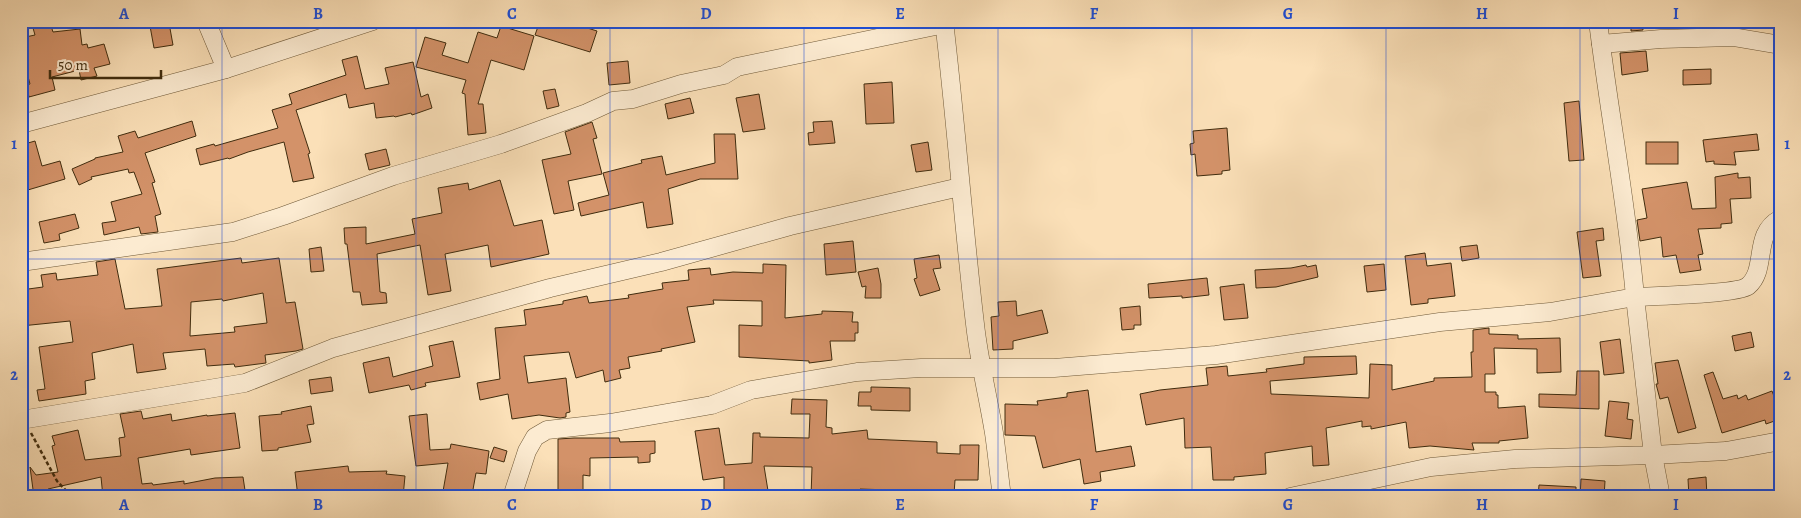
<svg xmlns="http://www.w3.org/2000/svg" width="1801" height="518" font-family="Alegreya,serif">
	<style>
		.building { fill: #d39269; stroke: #402c0e; fill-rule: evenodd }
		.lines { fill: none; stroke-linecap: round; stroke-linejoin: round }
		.minor-casing { stroke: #6f5938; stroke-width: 19 }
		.path { stroke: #402c0e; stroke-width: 2.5; stroke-dasharray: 4 2.5; stroke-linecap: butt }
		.minor { stroke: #fcebd1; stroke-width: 18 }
		.grid { fill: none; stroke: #1d4ed8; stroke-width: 1; stroke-opacity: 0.55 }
		.neatline { fill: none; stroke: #1d4ed8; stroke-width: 2 }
		.grid-label { font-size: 16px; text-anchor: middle; font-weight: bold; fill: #1d4ed8 }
	</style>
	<rect width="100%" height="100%" fill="#fbe0b8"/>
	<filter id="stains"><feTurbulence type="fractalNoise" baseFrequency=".004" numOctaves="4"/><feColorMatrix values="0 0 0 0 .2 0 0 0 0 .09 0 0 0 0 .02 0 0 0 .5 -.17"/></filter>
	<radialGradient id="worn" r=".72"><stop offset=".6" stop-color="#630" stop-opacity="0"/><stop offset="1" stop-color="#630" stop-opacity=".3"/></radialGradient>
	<!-- building -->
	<g class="building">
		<path d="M540,21h25l32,10 -7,21 -55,-17z"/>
		<path d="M1631,21h11l1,9 -12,1z"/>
		<path d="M50,23l3,9 27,-3 2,16 5,-1 1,4 16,-4 6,20 -16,4 3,8 -16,4 -2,-10 -27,7 3,13 -26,7 -3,-12 4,-1 -7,-26 -2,1v-21l14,-3 -2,-7z"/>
		<path d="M169,23l4,22 -19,3 -4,-22z"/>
		<path d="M501,26l33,10 -10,34 -33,-10 -13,44h5l3,29 -18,2 -3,-41 -3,-1 4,-13 -50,-13 9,-30 21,6 -4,12 26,8 10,-31 19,6z"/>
		<path d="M1646,51l2,20 -26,4 -2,-22z"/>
		<path d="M357,56l8,33 24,-5 -4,-16 28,-6 8,35 7,-3 4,14 -20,7 -1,-2 -16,4 -1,-1 -18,2 -2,-15 -25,5 -3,-14 -50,16 14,43 -2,1 6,24 -21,4 -9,-40 -36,10 -19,7 -1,-1 -28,7 -4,-16 18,-5 1,2 63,-18 -6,-18 20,-6 -3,-10 57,-19 -4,-15z"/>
		<path d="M628,61l2,22 -21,2 -2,-22z"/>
		<path d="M1711,69v15l-28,1v-15z"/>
		<path d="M892,82l2,41 -28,1 -2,-40z"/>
		<path d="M555,89l4,17 -12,3 -4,-18z"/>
		<path d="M759,94l6,35 -22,3 -7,-34z"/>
		<path d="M690,98l4,15 -26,6 -3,-15z"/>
		<path d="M1579,101l5,59 -15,1 -5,-58z"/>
		<path d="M192,121l4,15 -51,17 10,29 -3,1 9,31 -6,2 3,16 -17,2 -2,-7 -35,8 -2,-12 14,-2 -5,-19 31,-8 -8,-22 -5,1 -1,-4 -37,8 1,2 -13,6 -7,-16 23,-10v-1l28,-6 -5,-16 17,-5 3,7z"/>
		<path d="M832,121l3,22 -26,2 -1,-12 6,-1 -1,-10z"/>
		<path d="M592,122l5,16 -4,1 9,35 -34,7 6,29 -20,4 -12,-54 29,-6 -6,-22z"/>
		<path d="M1227,128l3,42 -8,1v3l-25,2 -2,-22 -4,1 -1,-11 4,-1 -1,-12z"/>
		<path d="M714,134h21l3,45h-38l-32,10 5,35 -26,4 -4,-26 -62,14 -3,-13 31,-8 -6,-22 39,-10 -1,-3 21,-4 4,19 49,-12z"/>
		<path d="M1757,134l2,16 -25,2 2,13 -22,-1v-3l-8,1 -3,-22z"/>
		<path d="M35,141l7,25 18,-5 5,18 -44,13v-28l5,-1 -5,-18z"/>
		<path d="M928,142l4,28 -16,2 -5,-27z"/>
		<rect x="1646" y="142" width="32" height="22"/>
		<path d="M386,149l4,16 -21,5 -4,-16z"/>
		<path d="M1738,173v5l12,-1 1,21 -21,1 2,24 -11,1v4l-23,1 5,25 -5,1 3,15 -21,3 -4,-18 -13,2 -2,-20 -21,4 -3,-21 10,-2 -5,-29 45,-7 5,27 24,-1 -1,-31z"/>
		<path d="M500,180l14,46 28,-6 7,34 -58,13 -3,-22 -43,9 6,37 -23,4 -8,-50 -43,9 3,38 6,1 1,10 -25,2 -2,-13h-7l-6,-48h-2l-1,-16 22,-1v17l49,-10 -3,-15 30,-6 -4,-25 30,-5 1,7z"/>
		<path d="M75,214l4,14 -20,6 1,6 -16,3 -5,-21z"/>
		<path d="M1603,228l1,12 -8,1 5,35 -18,2 -6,-46z"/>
		<path d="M853,241l3,31 -30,3 -2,-31z"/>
		<path d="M1477,245l2,13 -17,3 -2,-14z"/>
		<path d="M321,247l3,24 -13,1 -2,-23z"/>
		<path d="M1425,253l2,13 24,-3 4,33 -27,3v4l-17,2 -6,-49z"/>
		<path d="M939,255l2,13 -8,1 7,21 -20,6 -6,-17 3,-1 -3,-19z"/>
		<path d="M241,258l1,5 37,-5 7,45 9,-1 8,47 -7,2 -31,4 1,8 -31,4 -1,-3 -27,2 -2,-17 -42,4 3,16 -29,4 -4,-29 -41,9 3,26 -10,2 1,13 -47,7 -2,-11 8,-1 -6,-42 34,-5 -3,-21 -49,5v-36l22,-3 -2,-12 15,-2 1,7 41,-5 -2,-13 19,-3 10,50 37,-3 -5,-37zM263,293l4,30 -33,4 1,5 -45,4 1,-34 31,-3 1,2z"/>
		<path d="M763,264l23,1 -1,53 37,-4v-3l31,1 -1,10h6v11h-3v8h-25l2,19 -23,3v-2l-70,-4v-32l23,1v-25l-49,-1 1,4 -27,3 8,35 -34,7 1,2 -34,6 2,11 -11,2 2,8 -16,4 -2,-12 -27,8 -7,-26 -45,4 4,27 38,-5 4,34 -4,1v4l-6,1 -21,-3 -27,4 -4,-25 -28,6 -3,-17 23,-4 -5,-51 31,-3 -2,-15 39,-6v-3l24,-5 2,7 40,-5 -1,-3 35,-6 -1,-6 27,-3 -1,-10 22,-2 1,7 22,-3 30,1z"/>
		<path d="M1384,264l2,26 -19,2 -3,-26z"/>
		<path d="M1306,265l1,2 9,-2 2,12 -42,10 -20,1 -1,-18 36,-2z"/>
		<path d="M878,268l3,16v14h-16l1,-12 -4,1 -4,-15z"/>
		<path d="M1207,278l2,17 -27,3v-2l-33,2 -1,-14z"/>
		<path d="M1244,284l4,34 -24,2 -4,-33z"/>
		<path d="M1016,301l1,15 25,-6 6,23 -35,8v8l-20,1 -2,-33 8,-1 -1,-14z"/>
		<path d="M1140,306l1,19h-7v4l-12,1 -2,-22z"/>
		<path d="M1489,328v6l29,1v4l42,-1 1,34 -24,1v-24l-43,-1 1,26h-10v18h11v3h2v13l27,-2 3,32 -29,3v2h-27l2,7 -44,-4 -21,2 -3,-26 -35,7v-3l-9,1v-6l-36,7 3,37 -16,1 -1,-20 -47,7 1,21 -32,3v3h-21l-2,-33 -26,1 -1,-30 -38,7 -6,-31 20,-4 48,-5 -2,-17 21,-2 1,10 39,-4 -1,-3 38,-5v-7l52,-1 1,18 -87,7 1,13 98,4 1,-34 22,1v25l42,-9v-3l38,-1 -1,-25h2v-22z"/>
		<path d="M1751,332l3,15 -19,4 -3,-15z"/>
		<path d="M1620,339l4,34 -20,2 -4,-33z"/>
		<path d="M453,341l7,36 -35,6 1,3 -15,4 -2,-5 -40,8 -6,-30 26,-6 4,20 40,-11 -4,-20z"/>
		<path d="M1678,360l18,68 -18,5 -10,-36 -8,2 -4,-15h2l-3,-21z"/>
		<path d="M1577,371h22v38l-60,-2v-13l37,1z"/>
		<path d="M1713,372l10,27 14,-4 1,4 8,-4 2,5 24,-9 8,21v7l-14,5 -1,-4 -43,13 -18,-58z"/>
		<path d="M331,377l2,14 -22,3 -2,-14z"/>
		<path d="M871,387l39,1v23l-39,-1v-4h-13l1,-14h12z"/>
		<path d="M1088,390l8,62 35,-6 4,20 -35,6 1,9 -17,3 -4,-25 -37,9 -8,-32 -30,-1v-31l33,1 -1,-4 30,-4v-4z"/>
		<path d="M792,399l35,1 -1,27 6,1v6l35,-4 1,9 69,3v11l23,1v-9h19l-1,35h-23l-1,14 -20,-1v4h-44v-7l-30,-1v8h-49l1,-30 -48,-1 5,31h-45v-20l-21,3 -8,-49 24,-3 6,37 27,-2 1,-30h7v4l49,1 1,-24h-19z"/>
		<path d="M1609,401l20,2 -2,16 6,1 -2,19 -26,-3z"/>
		<path d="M311,406l3,18 -7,1 4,17 -33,6v2l-16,1 -3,-35 23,-2 -1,-2z"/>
		<path d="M141,411l2,8 28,-5 1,7 35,-6v1l28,-3 5,35 -49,7 -1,-6 -52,9 4,26 10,-1 1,2 31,-4v3l31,-6 28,-1 3,20h-143l-2,-20 -53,12 6,8h-20l-4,-30 6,8 22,-3 -6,-26 3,-1 -3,-9 26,-6 7,30 36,-4 -2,-18 6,-1 -5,-23z"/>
		<path d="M427,414l3,36 20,-1 1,-5 38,7 -3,23 -10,-1 -4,22 -30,2 6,-34 -32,3 -7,-50z"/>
		<path d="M574,438h45l1,4 35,-1v12l-5,1v8l-12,1v-6l-48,1v18l-7,-1v22h-25v-58z"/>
		<path d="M494,447l13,4 -3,11 -14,-4z"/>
		<path d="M348,466l1,6 38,-1 -1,3 19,2 -2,21h-105l-3,-25z"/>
		<path d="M1706,477l1,20h-18l-1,-18z"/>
		<path d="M1581,479l24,2 -1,16h-24z"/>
		<path d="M1539,485l37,2v10h-38z"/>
	</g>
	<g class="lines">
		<!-- minor casing -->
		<g class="minor-casing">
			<g id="minor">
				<path d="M206,21l20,48"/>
				<path d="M944,21c12,101 19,202 31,303 4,37 13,72 19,109 3,21 5,42 8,64"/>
				<path d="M1601,44l60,-5 72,-2 47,8"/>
				<path d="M21,124l205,-55 147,-48"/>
				<path d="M21,262l212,-30 50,-16 110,-40 108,-32 86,-31 26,-12 20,-2 48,-15 43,-9 13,-8 208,-43"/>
				<path d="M21,420l224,-37 88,-35 217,-60 111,-26 129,-36 170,-39"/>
				<path d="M512,497l15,-46 8,-14 12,-7 63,-7 102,-18 39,-15 106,-18 64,-4h133l162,-13 224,-33 110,-10 85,-15c-8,-92 -26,-184 -37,-276"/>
				<path d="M1290,497l141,-30 84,-8 138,-4 -18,-158c18,-1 103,-3 113,-11 20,-17 4,-52 32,-67"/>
				<path d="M1661,497l-8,-42 73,-4 54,-10"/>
			</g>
		</g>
		<!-- path -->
		<path class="path" d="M31,433l26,48 15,16"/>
		<!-- minor -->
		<use href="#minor" class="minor"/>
	</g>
	<!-- grid -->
	<path class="grid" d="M222,21v476M416,21v476M610,21v476M804,21v476M998,21v476M1192,21v476M1386,21v476M1580,21v476M21,259h1759"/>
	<!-- margin -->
	<rect width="1801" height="518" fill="none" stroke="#fbe0b8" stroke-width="55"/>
	<!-- scale -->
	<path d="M50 70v8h111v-8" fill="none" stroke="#402c0e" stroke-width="2.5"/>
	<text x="58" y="70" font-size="15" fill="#402c0e" stroke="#fcebd1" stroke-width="4" paint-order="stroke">50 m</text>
	<rect x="28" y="28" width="1746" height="462" class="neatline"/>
	<g class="grid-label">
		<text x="124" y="19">A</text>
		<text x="318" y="19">B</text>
		<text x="512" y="19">C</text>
		<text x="706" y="19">D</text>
		<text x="900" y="19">E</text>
		<text x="1094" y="19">F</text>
		<text x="1288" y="19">G</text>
		<text x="1482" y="19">H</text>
		<text x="1676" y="19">I</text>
		<text x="14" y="149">1</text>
		<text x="1787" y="149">1</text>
		<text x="14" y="380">2</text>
		<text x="1787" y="380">2</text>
		<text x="124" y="510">A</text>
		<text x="318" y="510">B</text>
		<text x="512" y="510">C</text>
		<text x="706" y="510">D</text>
		<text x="900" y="510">E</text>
		<text x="1094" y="510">F</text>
		<text x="1288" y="510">G</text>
		<text x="1482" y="510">H</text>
		<text x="1676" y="510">I</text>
	</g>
	<rect width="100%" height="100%" filter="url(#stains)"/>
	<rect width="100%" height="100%" fill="url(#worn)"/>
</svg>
